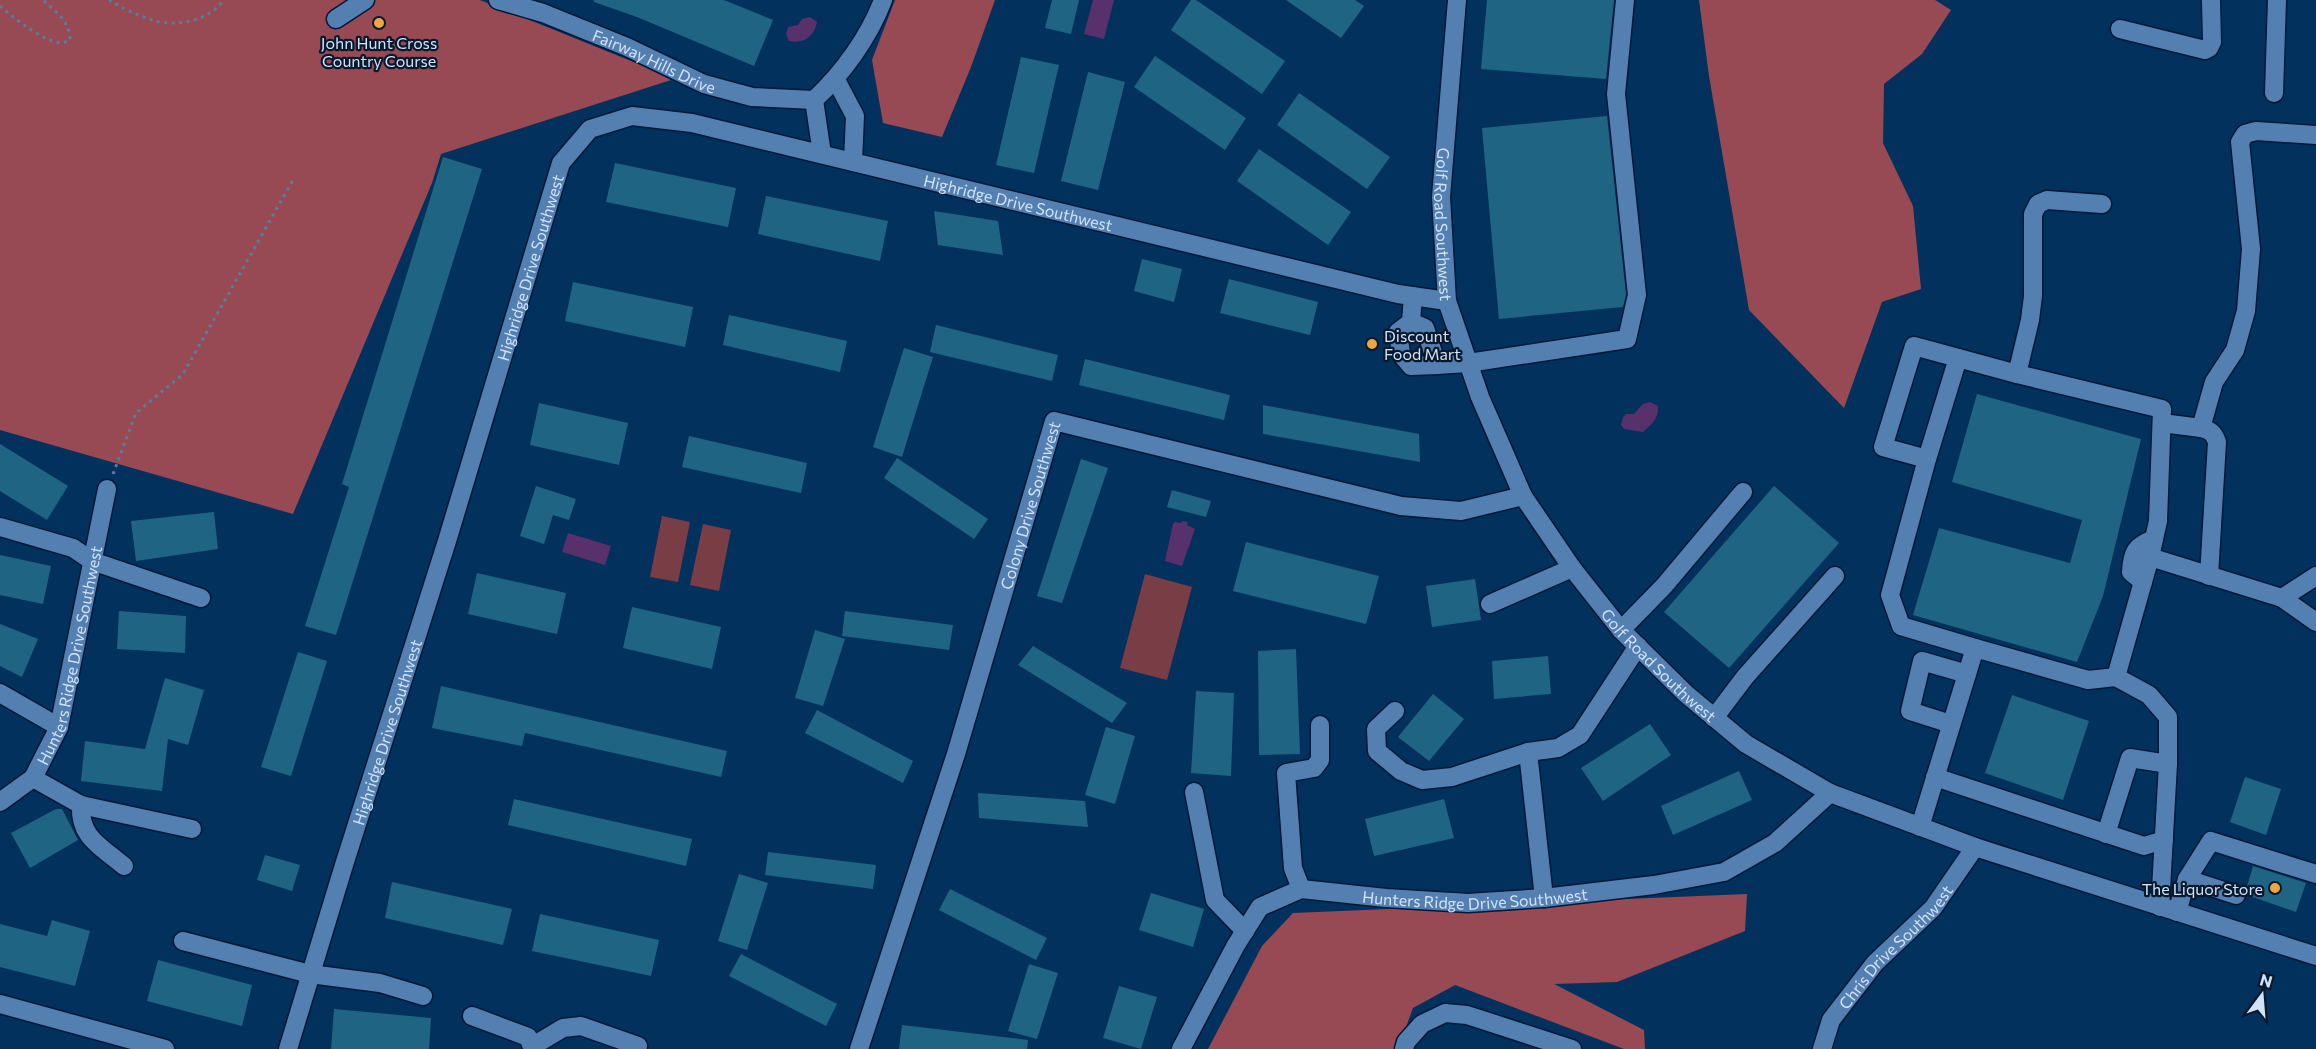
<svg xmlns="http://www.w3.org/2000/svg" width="2316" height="1049" font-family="Commissioner,sans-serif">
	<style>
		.green { fill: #783d45 }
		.forest { fill: #974a54 }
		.water { fill: #58316c }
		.building { fill: #206483 }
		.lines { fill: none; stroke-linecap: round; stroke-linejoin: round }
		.minor-casing { stroke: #001839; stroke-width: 21 }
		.path { stroke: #5a7d9f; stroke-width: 3; stroke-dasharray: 3 4.5; stroke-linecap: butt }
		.minor { stroke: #537fb1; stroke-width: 18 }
		.poi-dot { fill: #efa73d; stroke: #08192d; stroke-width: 2 }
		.labels { text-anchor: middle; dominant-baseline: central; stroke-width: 4.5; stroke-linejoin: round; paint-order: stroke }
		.poi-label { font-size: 16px; fill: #d0e3f9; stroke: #08192d }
		.street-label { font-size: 16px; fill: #d0e3f9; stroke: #08192d }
	</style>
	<rect width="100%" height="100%" fill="#03315d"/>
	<!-- green -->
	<g class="green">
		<path d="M662,516l28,6 -12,60 -28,-5z"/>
		<path d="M703,524l28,6 -12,61 -29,-6z"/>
		<path d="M1145,574l47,13 -25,93 -47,-12z"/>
	</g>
	<!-- forest -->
	<g class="forest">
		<path d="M0,0h480l166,67 25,13 -230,74 -9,29 -139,331 -293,-84z"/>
		<path d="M895,0h100l-24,67 -29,70 -59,-14 -11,-63z"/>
		<path d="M1699,0h236l16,10 -29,44 -38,30 -1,59 30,63 8,83 -39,13 -38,106 -95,-98 -40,-234z"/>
		<path d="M1747,894l-2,37 -128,51 -63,2 90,46 1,19h-21l-169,-64 -42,23 -15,41h-190l54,-103 31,-33z"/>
	</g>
	<!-- water -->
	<g class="water">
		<path d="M1093,0h21l-10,39 -20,-5z"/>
		<path d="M810,17l7,5c-3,15 -13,22 -28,19l-3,-7 2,-7 10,-2 4,-6z"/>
		<path d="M1650,402l8,4c1,12 -6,18 -15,26l-19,-3 -3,-4 2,-8 3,-3h8l9,-10z"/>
		<path d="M1182,521l6,1 -1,3 8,4 -13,37 -17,-5 8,-37 2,-2 6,1z"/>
		<path d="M568,533l43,13 -6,19 -43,-13z"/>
	</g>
	<!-- building -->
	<g class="building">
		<path d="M594,0h130l49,20 -19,46 -117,-49 -43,-15z"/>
		<path d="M1052,0h27l-8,34 -26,-6z"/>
		<path d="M1191,0h5l89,61 -23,33 -91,-64z"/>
		<path d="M1286,0h69l9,6 -23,32z"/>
		<path d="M1487,0h127l-8,79 -125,-10z"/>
		<path d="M1155,56l91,62 -21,32 -91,-63z"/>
		<path d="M1021,57l38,8 -25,108 -38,-8z"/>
		<path d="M1088,72l37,10 -27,108 -37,-9z"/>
		<path d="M1299,93l91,64 -23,32 -90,-64z"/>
		<path d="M1607,116l19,178 -3,13 -124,12 -17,-191z"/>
		<path d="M1259,149l92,63 -23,33 -91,-64z"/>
		<path d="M443,157l39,12 -146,466 -31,-9 44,-139 -7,-3z"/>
		<path d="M615,163l121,25 -8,39 -122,-25z"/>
		<path d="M766,196l122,25 -8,40 -122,-27z"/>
		<path d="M934,211l64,10 5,34 -65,-10z"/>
		<path d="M1142,259l40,10 -8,33 -40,-11z"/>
		<path d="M1229,279l89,23 -8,33 -90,-22z"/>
		<path d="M573,282l120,25 -8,40 -120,-26z"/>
		<path d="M729,315l118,26 -7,31 -117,-27z"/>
		<path d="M936,325l122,30 -6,26 -122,-29z"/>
		<path d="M904,348l29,9 -31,100 -29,-10z"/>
		<path d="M1085,359l145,36 -6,25 -145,-35z"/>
		<path d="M1977,394l164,45 -38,157 -26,66 -164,-47 26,-87 131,35 12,-43 -130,-38z"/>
		<path d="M539,403l89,20 -9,42 -89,-20z"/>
		<path d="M1263,405l156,29 1,28 -157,-28z"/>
		<path d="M689,436l118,27 -6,30 -119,-26z"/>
		<path d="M0,444l68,42 -21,34 -47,-29z"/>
		<path d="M897,458l91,61 -14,20 -90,-61z"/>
		<path d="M1081,459l27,9 -46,135 -25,-7z"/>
		<path d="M536,486l40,13 -7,21 -16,-5 -9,29 -24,-8z"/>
		<path d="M1774,486l65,57 -110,125 -65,-56z"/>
		<path d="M1172,490l39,11 -5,16 -39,-10z"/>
		<path d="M214,512l4,37 -82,12 -5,-40z"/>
		<path d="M1246,542l133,34 -13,48 -133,-33z"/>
		<path d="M0,555l51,11 -8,38 -43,-9z"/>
		<path d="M477,573l89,20 -9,41 -89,-20z"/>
		<path d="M1475,579l6,41 -49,7 -6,-41z"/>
		<path d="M632,607l89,20 -9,42 -89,-21z"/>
		<path d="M119,611l67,5 -1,37 -68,-4z"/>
		<path d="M845,611l108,14 -4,25 -107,-14z"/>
		<path d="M0,624l38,15 -16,38 -22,-11z"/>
		<path d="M815,630l30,9 -22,67 -28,-8z"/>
		<path d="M1033,646l94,57 -15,20 -94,-58z"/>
		<path d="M1296,649l4,105 -41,1 -1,-104z"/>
		<path d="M298,652l29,9 -36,115 -30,-9z"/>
		<path d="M1548,656l3,38 -57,5 -2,-38z"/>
		<path d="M165,678l39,12 -16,55 -20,-6 -6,52 -81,-10 4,-40 60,8z"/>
		<path d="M441,686l286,65 -6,26 -196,-44 -3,13 -90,-18z"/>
		<path d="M1196,691l38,2 -3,83 -40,-3z"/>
		<path d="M1433,694l31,25 -35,42 -31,-24z"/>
		<path d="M2012,695l77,26 -26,79 -78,-27z"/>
		<path d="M817,710l96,51 -10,22 -98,-50z"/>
		<path d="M1650,724l21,31 -68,46 -22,-33z"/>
		<path d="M1106,727l29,9 -20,68 -30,-9z"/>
		<path d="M1739,771l13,29 -79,35 -12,-29z"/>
		<path d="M2245,777l36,12 -15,46 -36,-13z"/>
		<path d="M978,793l107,8 3,26 -109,-9z"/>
		<path d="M514,799l178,40 -6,27 -178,-41z"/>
		<path d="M1444,799l10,39 -80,18 -9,-37z"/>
		<path d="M56,809h6l16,31 -48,28 -19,-35z"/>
		<path d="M768,852l108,13 -3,24 -108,-14z"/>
		<path d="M265,855l35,10 -8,26 -35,-11z"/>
		<path d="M2253,866l53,17 -10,29 -49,-17 -1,-5z"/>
		<path d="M739,874l29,9 -21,67 -29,-9z"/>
		<path d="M392,882l120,27 -9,36 -118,-27z"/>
		<path d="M950,889l97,49 -11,22 -97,-50z"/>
		<path d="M1151,893l53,16 -11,38 -54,-17z"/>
		<path d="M540,914l119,26 -8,36 -119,-25z"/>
		<path d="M52,920l38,11 -15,55 -75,-19v-43l47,12z"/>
		<path d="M741,954l96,50 -11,22 -97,-50z"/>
		<path d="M158,960l94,25 -10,41 -95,-25z"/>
		<path d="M1029,964l29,9 -21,66 -29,-8z"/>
		<path d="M1119,986l38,11 -16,52 -38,-11z"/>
		<path d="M334,1009l97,9 -2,31h-98z"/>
		<path d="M902,1025l126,15 -1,9h-128z"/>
	</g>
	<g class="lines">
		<!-- minor casing -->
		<g class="minor-casing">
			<g id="minor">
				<path id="s1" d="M498,0l45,13 84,34 77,37 48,13 62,3c29,-27 55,-63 69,-100"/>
				<path id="s2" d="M1457,0l-16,197 6,104 33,96 43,99 49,72 49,62 65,64 60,50 84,49 145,54 341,109"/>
				<path d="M336,19l29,-19"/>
				<path d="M2120,29l85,21 4,-2 3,-6 -1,-42"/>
				<path d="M836,80l19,36 -2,45"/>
				<path d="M2274,93l3,-93"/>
				<path d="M814,100l8,54"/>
				<path d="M1413,296l-2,26 14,6 12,37 31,-2 159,-24 10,-44 -21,-201 9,-94"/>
				<path d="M1411,322l-13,10 3,22 10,12 26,-1"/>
				<path d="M1958,358l-31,101 -37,136 11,31 74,22"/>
				<path d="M2017,374l13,-54 3,-24v-82l5,-10 9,-4 55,4"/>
				<path d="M2162,423l39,5 13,-46 21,-32 11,-39 5,-62 -11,-107 5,-8 11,-3 60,4"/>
				<path d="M2201,428c9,2 13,5 16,14l-8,134"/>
				<path d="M1927,459l-44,-12 31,-101 103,28 145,35 -4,112 -8,36 -34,120"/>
				<path d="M0,527l73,21 19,13 109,37"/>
				<path d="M2150,557l132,41 34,24"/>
				<path d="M2143,582l-12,-10c1,-20 4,-26 23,-33"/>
				<path d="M2282,598l34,-22"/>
				<path d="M1490,604l82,-36"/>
				<path d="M1621,630l43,-44 79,-94"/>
				<path d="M0,693l59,34"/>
				<path d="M1395,711l-19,18 1,22 24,20 21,9 30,-3 76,-25 30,-4 22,-13 58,-89"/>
				<path d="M1714,718l31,-41 90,-101"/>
				<path d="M1951,724l-41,-13 12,-50 45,13"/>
				<path d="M1528,752l16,146"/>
				<path d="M1935,777l209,69 20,-6"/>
				<path d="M33,778l48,27 111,24"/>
				<path d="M1194,792l21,108 30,31"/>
				<path id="s3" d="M0,802l33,-24 26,-51 48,-238"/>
				<path d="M81,805c-2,33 21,42 43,61"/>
				<path d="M1920,827l55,-179 113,32 28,-3 33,18 19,22v47l-8,143"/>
				<path d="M2106,834l24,-76 38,6"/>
				<path d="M2187,879l49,16"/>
				<path d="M1301,889l-8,-21 -7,-95 28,-5 6,-8v-35"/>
				<path d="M2177,912l10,-33 24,-38 105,33"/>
				<path d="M183,941l127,33 70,9 43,13"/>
				<path d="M0,1004l165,45"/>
				<path d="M472,1016l56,21 5,12"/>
				<path d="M533,1046l30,-18 18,-2 57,20"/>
				<path id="s4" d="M288,1049l56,-184 103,-324 114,-378 29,-34 42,-13 60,7 706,171 49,7"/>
				<path id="s5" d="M859,1049l97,-295 98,-333 347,85 60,5 62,-15"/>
				<path id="s6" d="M1181,1049l55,-104 24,-38 41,-18 85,9 82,5 76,-5 110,-13 70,-13 51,-29 55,-50"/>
				<path d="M1404,1049l2,-7 16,-18 23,-11 22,2 105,34"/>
				<path id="s7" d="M1822,1049l9,-29 44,-57 58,-55 42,-61"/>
			</g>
		</g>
		<!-- path -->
		<g class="path">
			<path d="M109,0c14,8 31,17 47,21 22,6 55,-1 67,-21"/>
			<path d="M0,6c12,11 44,36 61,37 3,0 6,-2 9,-3 0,-19 -14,-28 -27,-40"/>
			<path d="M113,474l23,-61 47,-39 110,-194"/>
		</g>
		<!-- minor -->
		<use href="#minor" class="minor"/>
	</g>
	<!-- markers -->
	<g class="poi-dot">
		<circle cx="379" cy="23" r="6"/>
		<circle cx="1372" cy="344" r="6"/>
		<circle cx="2275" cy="888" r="6"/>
	</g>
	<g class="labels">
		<!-- poi labels -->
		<g class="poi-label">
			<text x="379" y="42">John Hunt Cross<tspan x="379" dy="18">Country Course</tspan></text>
			<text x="1384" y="335" text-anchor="start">Discount<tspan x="1384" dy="18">Food Mart</tspan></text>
			<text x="2263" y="888" text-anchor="end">The Liquor Store</text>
		</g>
		<!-- street labels -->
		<g class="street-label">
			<text stroke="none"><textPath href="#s1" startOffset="168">Fairway Hills Drive</textPath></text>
			<text stroke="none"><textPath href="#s4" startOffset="1412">Highridge Drive Southwest</textPath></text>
			<text stroke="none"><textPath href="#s2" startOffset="225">Golf Road Southwest</textPath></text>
			<text stroke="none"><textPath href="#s4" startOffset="818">Highridge Drive Southwest</textPath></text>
			<text stroke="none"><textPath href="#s5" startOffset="570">Colony Drive Southwest</textPath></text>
			<text stroke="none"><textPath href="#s3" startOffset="170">Hunters Ridge Drive Southwest</textPath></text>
			<text stroke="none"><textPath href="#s2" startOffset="729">Golf Road Southwest</textPath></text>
			<text stroke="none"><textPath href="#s4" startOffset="332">Highridge Drive Southwest</textPath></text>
			<text stroke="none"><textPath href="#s6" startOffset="382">Hunters Ridge Drive Southwest</textPath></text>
			<text stroke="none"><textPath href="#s7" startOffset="128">Chris Drive Southwest</textPath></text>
		</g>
	</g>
	<!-- north arrow -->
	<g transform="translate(2262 995) rotate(16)" stroke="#08192d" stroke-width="4.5" paint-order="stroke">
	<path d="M0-4.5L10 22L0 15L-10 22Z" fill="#d0e3f9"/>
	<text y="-9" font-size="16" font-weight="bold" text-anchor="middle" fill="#d0e3f9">N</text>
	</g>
</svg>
